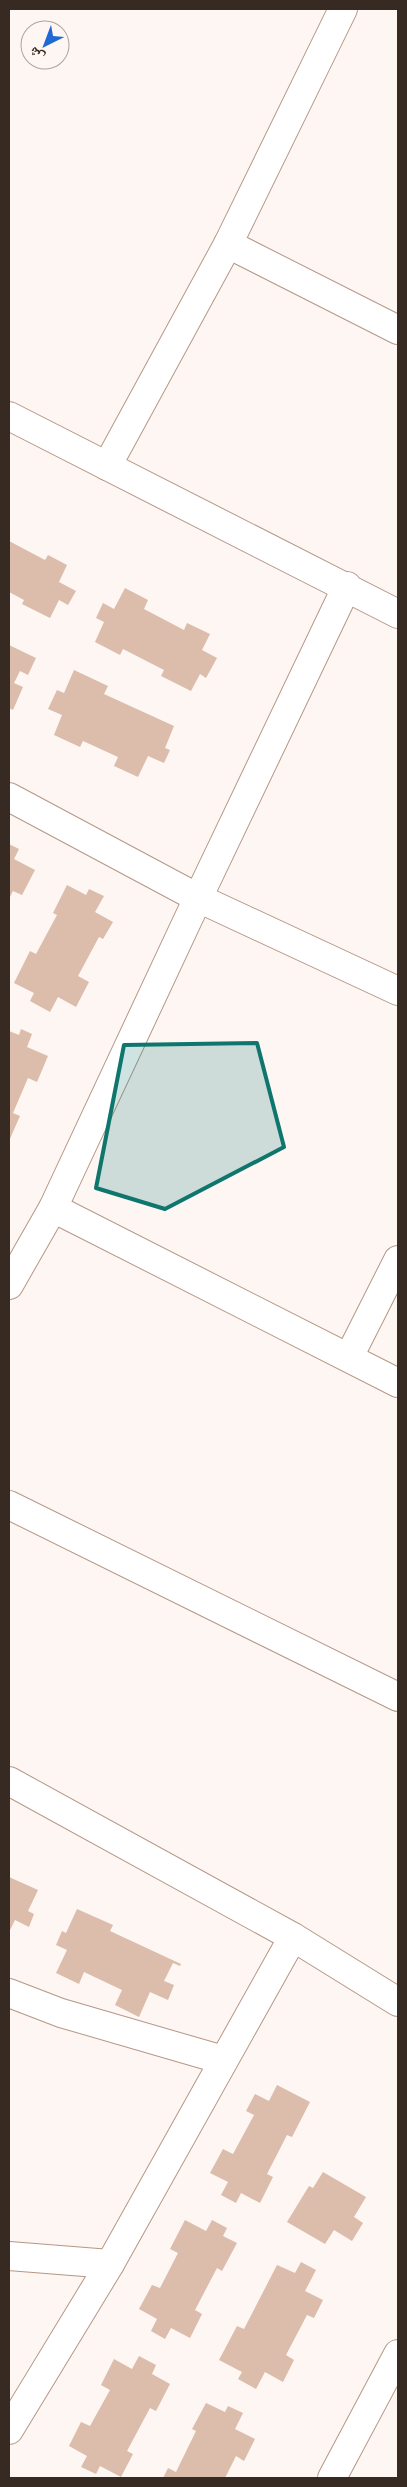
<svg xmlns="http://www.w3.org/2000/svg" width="407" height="2487" font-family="'Noto Sans','Noto Naskh Arabic',sans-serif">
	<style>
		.building { fill: #dcbcab }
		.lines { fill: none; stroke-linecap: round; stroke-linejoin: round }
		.minor-casing { stroke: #b69786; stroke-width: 30 }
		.minor { stroke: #fff; stroke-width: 28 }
		.marked { fill: #0f766e; fill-opacity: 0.2; stroke: #0f766e; stroke-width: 4; stroke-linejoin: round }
	</style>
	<rect width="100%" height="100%" fill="#fdf6f3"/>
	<!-- building -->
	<g class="building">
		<path d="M9,541l36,19 3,-5 19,10 -8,17 17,9 -8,14 -9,-5 -9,18 -28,-14 2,-4 -15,-8z"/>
		<path d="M125,588l23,12 -4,9 40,21 3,-7 23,11 -8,16 15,8 -11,20 -6,-4 -9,17 -30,-15 3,-6 -41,-21 -3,6 -25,-13 9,-20 -8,-4 7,-15 11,6z"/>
		<path d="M9,645l27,13 -8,17 -8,-4 -6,12 9,4 -10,23 -4,-2z"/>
		<path d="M74,670l34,16 -4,8 70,32 -9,22 5,2 -6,13 -16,-7 -10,21 -24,-11 4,-9 -35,-16 -3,6 -26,-12 8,-20 -14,-6 9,-19 7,3z"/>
		<path d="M9,844l10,5 -5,10 21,11 -13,25 -9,-4 -4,8z"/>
		<path d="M67,885l19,10 3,-6 15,7 -9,16 18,10 -10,17 -4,-2 -21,39 11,6 -13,25 -18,-10 -8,15 -20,-11 4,-8 -20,-10 16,-32 6,3 21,-39 -4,-2z"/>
		<path d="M21,1029l11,5 -5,13 21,9 -11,26 -9,-4 -15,35 7,3 -11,25v-110l10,4z"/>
		<path d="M9,1877l29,13 -10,21 6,3 -5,13 -14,-7 -6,12z"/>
		<path d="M77,1909l36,16 -3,6 71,33 -1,2 -7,-3 -9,18 10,4 -6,15 -18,-8 -11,25 -24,-12 7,-15 -38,-18 -5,12 -23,-11 11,-23 -11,-5 6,-14 4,2z"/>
		<path d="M277,2085l33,17 -18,35 -5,-2 -20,39 6,3 -13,26 -19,-10 -5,10 -15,-8 7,-13 -18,-9 13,-24 10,5 21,-39 -8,-4 9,-17 14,7z"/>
		<path d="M323,2172l43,25 -12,20 9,6 -11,18 -18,-11 -9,14 -38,-22 22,-36 4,2z"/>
		<path d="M185,2220l21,11 6,-11 15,8 -4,8 14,7 -15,28 -5,-3 -22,42 7,4 -12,24 -19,-10 -6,11 -14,-8 6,-12 -18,-10 13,-24 8,3 18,-35 -8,-4z"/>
		<path d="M301,2262l15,8 -11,21 18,9 -9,18 -7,-3 -21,40 8,5 -11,22 -18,-10 -9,17 -18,-10 4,-7 -23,-12 18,-34 7,3 33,-64 18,8z"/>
		<path d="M139,2356l17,9 -4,9 18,10 -14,27 -6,-3 -23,43 6,3 -12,23 -21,-11 -4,8 -15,-7 6,-11 -18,-10 12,-24 9,4 20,-36 -9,-5 13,-26 18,10z"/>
		<path d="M206,2403l19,9 3,-6 15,7 -8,16 20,10 -11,22 -8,-5 -11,22h-62l5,-10 8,4 20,-41 -4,-2z"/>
	</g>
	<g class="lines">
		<!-- minor casing -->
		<g class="minor-casing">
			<g id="minor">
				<path d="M228,244l170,86"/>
				<path d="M9,416l389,198"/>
				<path d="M107,466l121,-222 115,-235"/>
				<path d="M9,797l189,101 200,93"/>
				<path d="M53,1208l345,175"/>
				<path d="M9,1285l44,-77 145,-310 149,-312"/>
				<path d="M349,1357l49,-97"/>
				<path d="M9,1505l389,192"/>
				<path d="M9,1781l284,156 105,65"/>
				<path d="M9,1993l52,20 162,47"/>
				<path d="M9,2256l101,8"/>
				<path d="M9,2430l101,-166 183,-327"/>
				<path d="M332,2478l66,-124"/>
			</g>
		</g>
		<!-- minor -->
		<use href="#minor" class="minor"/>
	</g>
	<!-- marked area -->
	<path class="marked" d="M257,1043l27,104 -119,62 -69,-21 28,-143z"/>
	<!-- border -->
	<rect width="407" height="2487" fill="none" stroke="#362a23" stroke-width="20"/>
	<!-- north arrow -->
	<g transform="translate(45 45) rotate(222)"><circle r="24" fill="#fdf6f3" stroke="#ada4a0"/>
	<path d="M0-4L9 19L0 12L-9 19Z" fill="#2068d3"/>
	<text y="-8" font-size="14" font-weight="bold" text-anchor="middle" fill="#362a23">ش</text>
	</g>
</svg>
